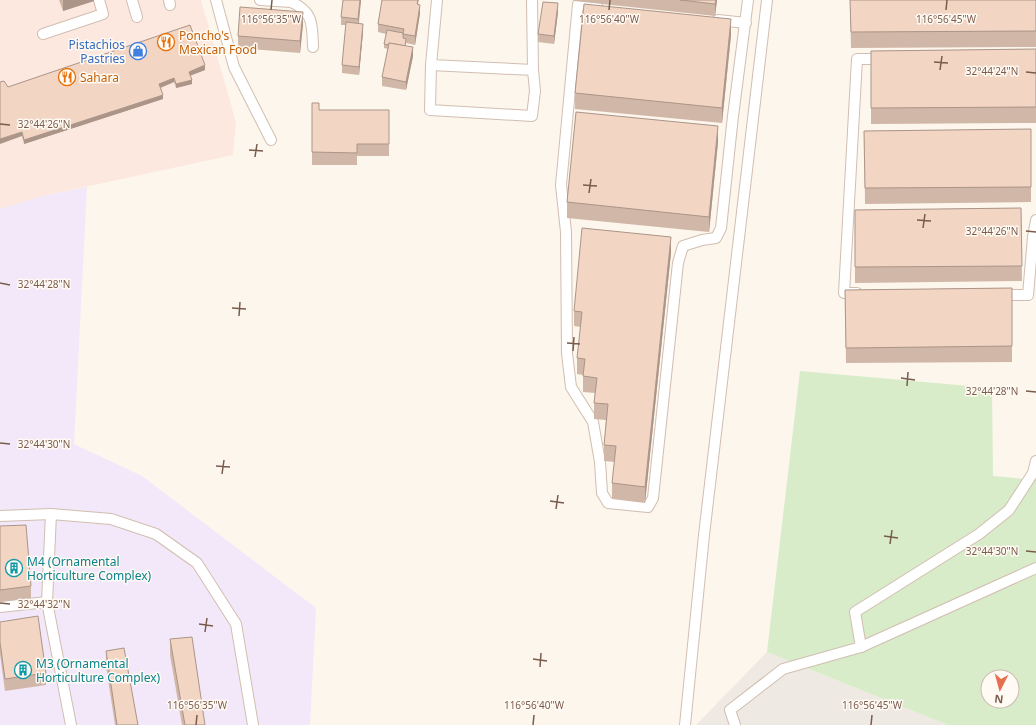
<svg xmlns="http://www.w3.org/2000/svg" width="1036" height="725" font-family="'Noto Sans',sans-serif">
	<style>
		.commercial { fill: #fde8e0 }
		.industrial { fill: #efe9e4 }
		.education { fill: #f3e8fa }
		.green { fill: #d8ecc9; fill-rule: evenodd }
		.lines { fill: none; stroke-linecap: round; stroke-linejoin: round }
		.service-casing { stroke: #d1beb0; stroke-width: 12 }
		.service { stroke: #fff; stroke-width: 10 }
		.wall { fill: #d1b7a8 }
		.shaded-wall { fill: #aa9588 }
		.building { fill: #f3d5c3; stroke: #aa9588 }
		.ticks { fill: none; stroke: #7a5c4d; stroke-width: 1.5 }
		.labels { text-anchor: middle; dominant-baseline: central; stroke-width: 3; stroke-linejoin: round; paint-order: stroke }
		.food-label { font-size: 12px; fill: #c56008; stroke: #fffaf3; text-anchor: start }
		.shop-label { font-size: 12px; fill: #366cbe; stroke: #fffaf3; text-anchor: end }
		.culture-label { font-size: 12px; fill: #0d838f; stroke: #fffaf3; text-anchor: start }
		.ticks-label { font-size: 10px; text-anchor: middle; fill: #7a5c4d; stroke: #fffaf3; stroke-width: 3; stroke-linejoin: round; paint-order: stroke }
	</style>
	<rect width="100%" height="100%" fill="#fdf6ec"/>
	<!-- commercial -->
	<path class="commercial" d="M0,0h201l35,122 -3,33 -190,41 -43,13z"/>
	<!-- industrial -->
	<path class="industrial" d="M767,652l181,73h-252z"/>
	<!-- education -->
	<path class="education" d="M87,187l-13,257 68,32 174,132 -6,117h-310v-516l43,-13z"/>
	<!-- green -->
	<path class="green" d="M800,371l192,17 1,88 43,4v245h-88l-181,-73zM988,677h24v24h-24z"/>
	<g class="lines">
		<!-- service casing -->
		<g class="service-casing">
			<g id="service">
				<path d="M132,0l5,17"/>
				<path d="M169,0l1,5"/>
				<path d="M216,0l18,67 37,73"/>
				<path d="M260,0l31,2 1,-2"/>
				<path d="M437,0l-6,65 102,5 -1,-70"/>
				<path d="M291,2c23,10 21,23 22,45"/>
				<path d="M597,6l-19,-2 -17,181 5,47 1,121 4,34 22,35 7,40 2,31 6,10 40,4 5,-9 25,-235 5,-17 19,-6 14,-2 5,-10 12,-112 15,-116"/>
				<path d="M718,20l28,3"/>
				<path d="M43,34l60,-20 -4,-14"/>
				<path d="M431,65l-1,45 102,6 3,-25 -2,-21"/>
				<path d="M857,293h-13l13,-234h26"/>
				<path d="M999,295h29l5,-58 3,-17"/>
				<path d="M51,514l-4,88 24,123"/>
				<path d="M0,516l51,-2 60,5 45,15 41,29 39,61 17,101"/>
				<path d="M0,607l47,-5"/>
				<path d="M861,647l-6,-35 124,-78 30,-24 24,-37 3,-12"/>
				<path d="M685,725l19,-190 63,-535"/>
				<path d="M735,725l-5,-15 53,-41 78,-22 175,-79"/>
			</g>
		</g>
		<!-- service -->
		<use href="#service" class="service"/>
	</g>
	<!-- wall -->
	<g class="wall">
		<path d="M59,0h35v1l-31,10z"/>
		<path d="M343,0h18l-2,23 4,9 -4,43 -17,-2v-8l4,-40h-5v-8z"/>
		<path d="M382,0h37l-1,4 2,9 -5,32 -9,-2v3l7,10 -7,34 -24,-4v-9l6,-28 -4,-1v-4l2,-10 -8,-2v-8z"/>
		<path d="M574,0h143l-2,16 -141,-15z"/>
		<path d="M850,0h186v47l-185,1z"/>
		<path d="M558,12l-4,32 -16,-2v-8z"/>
		<path d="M303,24l-3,29 -62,-5v-12z"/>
		<path d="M731,35l-9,88 -147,-14v-16z"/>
		<path d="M1036,49v74l-165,1v-73z"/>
		<path d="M205,70l-15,6 2,8 -16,4 -2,-6 -13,6 2,11 -139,45 -16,-57z"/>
		<path d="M312,103l7,7h70v46h-32v9h-45z"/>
		<path d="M1031,129v73l-166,2 -1,-73z"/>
		<path d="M718,142l-9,90 -142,-14v-16z"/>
		<path d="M1021,208l1,73 -167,2v-73z"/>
		<path d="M671,253l-26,250 -33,-4v-16l3,-21 -11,-1v-16l2,-25 -12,-1v-16l1,-10 -12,-1v-17l-6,-1v-16l4,-31 -7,-1v-15z"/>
		<path d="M1012,288v74l-166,1 -1,-73z"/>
		<path d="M0,526l31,60v12l-31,4z"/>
		<path d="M0,622l46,51v12l-41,6 -5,-37z"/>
		<path d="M170,639l35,86h-23l-12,-70z"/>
		<path d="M106,651l32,74h-23l-9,-59z"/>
	</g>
	<!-- shaded-wall -->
	<g class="shaded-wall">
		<path d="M63,0h31v1l-31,10z"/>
		<path d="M360,0h1l-3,27v-8z"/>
		<path d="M716,0h1l-2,16v-12z"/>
		<path d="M558,3v9l-4,32v-8z"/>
		<path d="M420,5v8l-5,32v-9z"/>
		<path d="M303,12v12l-3,29v-12z"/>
		<path d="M731,19v16l-9,88v-15z"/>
		<path d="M363,24v8l-4,43v-8z"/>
		<path d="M413,47v9l-7,34v-8z"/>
		<path d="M205,65v5l-16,6v-4z"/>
		<path d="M174,78v4l-15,6v-4z"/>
		<path d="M192,80v4l-16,4v-4z"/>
		<path d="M163,95v4l-139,45v-4z"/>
		<path d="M718,126v16l-9,90v-15z"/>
		<path d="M22,132v4l-22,8v-5z"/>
		<path d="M671,237v16l-26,250v-16z"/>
	</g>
	<!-- building -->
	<g class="building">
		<path d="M343,0h17l-2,19 -17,-2z"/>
		<path d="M382,0h36l-1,4 3,1 -5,31 -12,-2 1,-5 -26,-5z"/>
		<path d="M680,0h36l-1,4z"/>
		<path d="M850,0h186v31l-185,1z"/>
		<path d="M543,2l15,1 -4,33 -16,-2z"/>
		<path d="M584,4l147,15 -9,89 -147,-15z"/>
		<path d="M240,7l63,5 -3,29 -62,-5z"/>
		<path d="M346,22l17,2 -4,43 -17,-2z"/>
		<path d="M190,25l15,40 -16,7 3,8 -16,4 -2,-6 -15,6 4,11 -139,45 -2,-8 -22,7v-57l4,-1 4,6z"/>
		<path d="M387,30l16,3v5l3,1 -1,7 -16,-3v2l-5,-1z"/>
		<path d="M389,43l24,4 -7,35 -24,-5z"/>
		<path d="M1036,49v58l-165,1v-57z"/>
		<path d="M312,103h7v7h70v34h-32v9l-45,-1z"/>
		<path d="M576,112l142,14 -9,91 -142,-15z"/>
		<path d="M1031,129v58l-166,1 -1,-57z"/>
		<path d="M1021,208l1,58 -167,1v-57z"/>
		<path d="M582,228l89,9 -26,250 -33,-4 4,-37 -12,-1 4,-41 -14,-1 3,-25 -14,-2 2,-17 -8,-1 5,-46 -8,-1z"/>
		<path d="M1012,288v58l-166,2 -1,-58z"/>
		<path d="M26,525l5,61 -31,4v-64z"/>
		<path d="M38,616l8,57 -41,6 -5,-37v-20z"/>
		<path d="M192,637l13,88h-20l-15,-86z"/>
		<path d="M124,648l14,77h-21l-11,-74z"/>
	</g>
	<!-- ticks -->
	<path class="ticks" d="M271,10l1,-10M609,10l1,-10M946,10l1,-10M934,62l14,1M940,70l2,-14M1026,72l10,1M0,124l10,1M249,150l14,1M255,157l2,-13M583,185l14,1M589,193l2,-14M917,220l14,1M923,228l2,-14M1026,231l10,1M0,283l10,2M232,308l14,1M239,316l1,-14M567,343l13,1M573,351l1,-14M901,378l14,2M907,386l1,-14M1026,391l10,1M0,443l10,1M216,466l14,1M222,474l2,-14M550,501l14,2M556,509l2,-14M884,536l14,2M890,544l2,-14M1026,551l10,1M0,603l10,1M199,624l14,2M205,632l2,-14M533,659l14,2M540,667l1,-14M196,725l1,-10M533,725l1,-10M871,725l1,-10"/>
	<!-- icons -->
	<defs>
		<g id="restaurant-ring" transform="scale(0.9)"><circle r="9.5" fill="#fffaf3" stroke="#e8710a" stroke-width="1.5"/><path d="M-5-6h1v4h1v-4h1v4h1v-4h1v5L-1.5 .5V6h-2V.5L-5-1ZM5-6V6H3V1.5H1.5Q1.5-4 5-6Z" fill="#e8710a"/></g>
		<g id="shop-ring" transform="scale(0.9)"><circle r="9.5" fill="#fffaf3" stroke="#3f7fe0" stroke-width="1.5"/><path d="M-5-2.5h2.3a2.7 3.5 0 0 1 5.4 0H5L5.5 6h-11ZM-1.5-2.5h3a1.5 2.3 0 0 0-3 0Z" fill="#3f7fe0"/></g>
		<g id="building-ring" transform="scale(0.9)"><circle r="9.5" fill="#fffaf3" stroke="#0f9aa8" stroke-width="1.5"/><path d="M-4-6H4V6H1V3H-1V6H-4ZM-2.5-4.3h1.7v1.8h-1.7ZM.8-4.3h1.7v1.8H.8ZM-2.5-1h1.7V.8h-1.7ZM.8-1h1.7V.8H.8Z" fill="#0f9aa8"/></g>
	</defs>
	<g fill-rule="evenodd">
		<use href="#restaurant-ring" x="166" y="42"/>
		<use href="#shop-ring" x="138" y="51"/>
		<use href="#restaurant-ring" x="67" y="77"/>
		<use href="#building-ring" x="14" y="568"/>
		<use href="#building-ring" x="23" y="670"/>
	</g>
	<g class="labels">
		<!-- food labels -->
		<g class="food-label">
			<text x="179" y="35">Poncho's<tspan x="179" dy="14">Mexican Food</tspan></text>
			<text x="80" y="77">Sahara</text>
		</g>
		<!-- shop labels -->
		<g class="shop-label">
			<text x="125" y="44">Pistachios<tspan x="125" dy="14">Pastries</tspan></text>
		</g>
		<!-- culture labels -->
		<g class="culture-label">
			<text x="27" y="561">M4 (Ornamental<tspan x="27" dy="14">Horticulture Complex)</tspan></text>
			<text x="36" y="663">M3 (Ornamental<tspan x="36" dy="14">Horticulture Complex)</tspan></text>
		</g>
	</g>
	<g class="ticks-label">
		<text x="271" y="23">116°56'35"W</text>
		<text x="609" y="23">116°56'40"W</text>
		<text x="946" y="23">116°56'45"W</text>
		<text x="992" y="75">32°44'24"N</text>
		<text x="44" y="128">32°44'26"N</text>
		<text x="992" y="235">32°44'26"N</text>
		<text x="44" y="288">32°44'28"N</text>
		<text x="992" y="395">32°44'28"N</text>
		<text x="44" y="448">32°44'30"N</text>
		<text x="992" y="555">32°44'30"N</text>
		<text x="44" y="608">32°44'32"N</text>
		<text x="197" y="709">116°56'35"W</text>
		<text x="534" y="709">116°56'40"W</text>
		<text x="872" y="709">116°56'45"W</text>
	</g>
	<!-- north arrow -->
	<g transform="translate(1000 689) rotate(186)"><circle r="19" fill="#fffaf3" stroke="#cabbb1"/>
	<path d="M0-3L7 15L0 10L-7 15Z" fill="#e76f51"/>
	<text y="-6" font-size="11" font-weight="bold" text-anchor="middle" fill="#7a5c4d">N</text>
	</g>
</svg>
